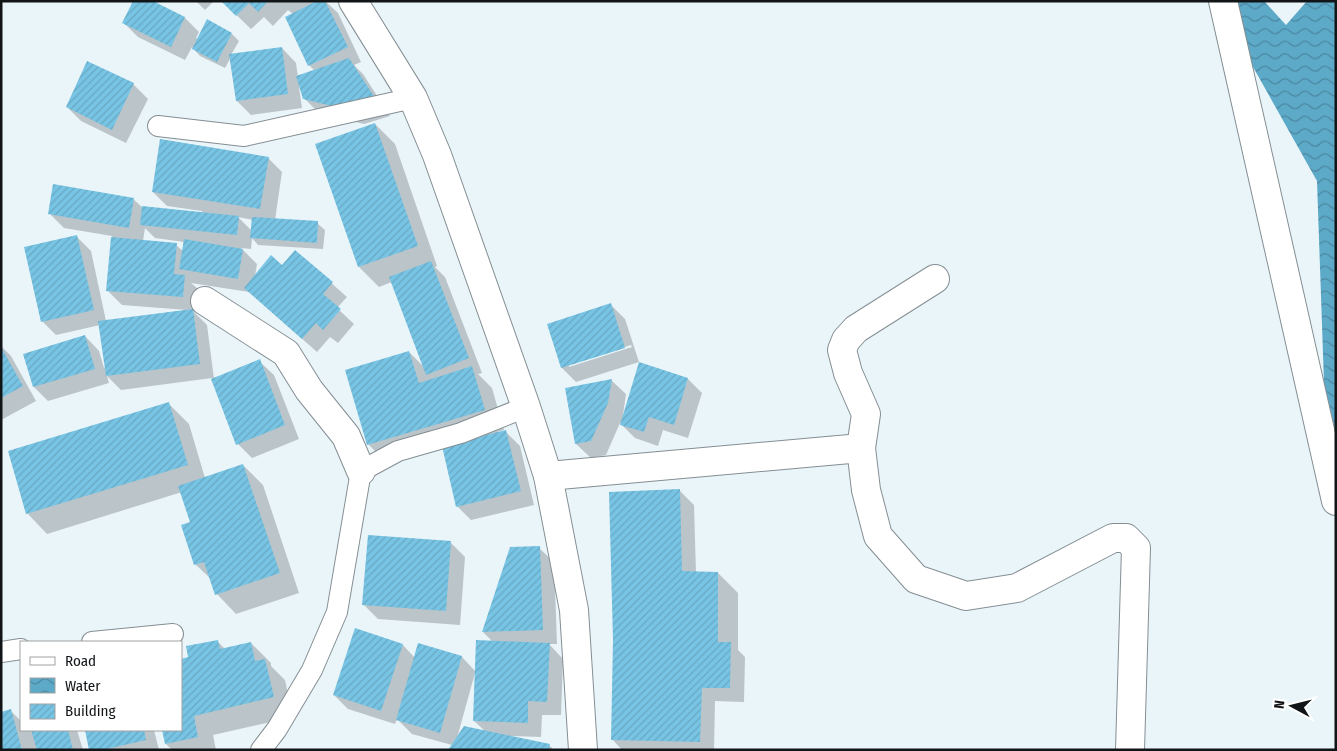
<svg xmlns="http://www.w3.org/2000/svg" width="1337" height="751" font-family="'Fira Sans Condensed',sans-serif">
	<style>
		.water { fill: url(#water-waves) }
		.shadow { fill: #0003; fill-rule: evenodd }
		.building { fill: url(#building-hatch) }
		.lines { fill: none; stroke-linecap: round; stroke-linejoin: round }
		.lane-casing { stroke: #848e93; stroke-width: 22 }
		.street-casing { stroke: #848e93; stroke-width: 30 }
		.secondary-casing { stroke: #848e93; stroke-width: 30 }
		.lane { stroke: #fff; stroke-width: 20 }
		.street { stroke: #fff; stroke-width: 28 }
		.secondary { stroke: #fff; stroke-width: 28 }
	</style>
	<defs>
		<pattern id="water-waves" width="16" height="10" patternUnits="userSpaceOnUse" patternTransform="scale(1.25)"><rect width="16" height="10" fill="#5da9c8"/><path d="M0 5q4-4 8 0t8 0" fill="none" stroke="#4b88a1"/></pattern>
		<pattern id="building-hatch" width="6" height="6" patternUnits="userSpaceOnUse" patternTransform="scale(1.25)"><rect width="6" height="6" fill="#78c4e4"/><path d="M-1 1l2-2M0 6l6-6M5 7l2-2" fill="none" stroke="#67a8c3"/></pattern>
	</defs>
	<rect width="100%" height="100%" fill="#eaf5fa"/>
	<!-- water -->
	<path class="water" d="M1216,1h48l22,24 21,-24h29v433l-12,-51 -7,-202z"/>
	<!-- shadow -->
	<g class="shadow">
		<path d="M150,1l35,17 14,14 -3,6 2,1 34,-5 7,7 -8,14 51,-7 14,15 2,14 17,-6 -6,-6 -16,-51 -5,-4 -15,16 -9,-9 -13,12 -29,-28h93l-3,3 7,-3h6l13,12 23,49 -7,3 9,9 27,42 -26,8 -45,-11 -15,-15 -3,-11h-2l3,21 -51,7 -14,-14 -6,-44 -6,11 -25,-12 -8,-9 -7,13 -47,-23 -14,-14z"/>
		<path d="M196,1h18l-9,9z"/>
		<path d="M133,84l15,15 -22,44 -45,-22 -14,-14z"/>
		<path d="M375,124l20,20 42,122 -2,1 10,10 37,96 -4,1 14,14 12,42 -7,2 1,2 8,-2 14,14 14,59 -63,15 -14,-14 -14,-58 -55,16 -20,-20 41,-92 16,16 -33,-86 -13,5 -20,-20 -43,-122z"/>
		<path d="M268,158l14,14 -7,48 42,3 8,7 -2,19 -65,-4 -6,-7 -1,11 -10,-1 16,16 -2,12 27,-9 13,-16 52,46 -10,11 17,16 -16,19 -8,-6 -13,15 -68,-60 -58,-9 8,7 -2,21h-4l14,14 7,54 45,-18 15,14 25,64 -47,19 -14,-14 -26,-66 -91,12 -14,-14 2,7 -61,18 -14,-14 51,-51 14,15 5,17h2l-6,-43 -44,10 -14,-14 35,-84 14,14 15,70 81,-11 -65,-5 -15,-15 5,-54 -48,-8 -15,-15 84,-14 9,8 60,7v-3l-35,-5 -14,-14zM238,217l15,3 -1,11zM145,228l10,10 29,4 -1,9 -7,-6 -33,-4z"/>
		<path d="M611,305l14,14 14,43 -63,20 -14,-14 -14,-43zM631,345l1,2 -63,20v-2z"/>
		<path d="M1,346l10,10 25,45 -35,19z"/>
		<path d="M688,379l14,14 -14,45 -25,-8 -5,16 -23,-8 -15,-15 -14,32 -15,3 -15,-14 35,-64 15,14 -3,21h1z"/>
		<path d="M169,404l20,20 16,54 38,-13 20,20 36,108 -63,21 -19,-20 -5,-14 -17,-16 -3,-41 -10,-31 -135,42 -19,-20 -19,-62z"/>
		<path d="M680,491l14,14 2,68h22l20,20v57l7,7 -1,45 -29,-1 -1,49h-92l-10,-11z"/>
		<path d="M369,537l82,6 14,14 -5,68 -82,-6 -14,-14z"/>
		<path d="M539,548l15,14 3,82h-8l14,15 -2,56h-19l-1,22 -29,-1v1l37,8 5,5h-105l3,-5 -40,-11 -15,-15 -2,5 -47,-15 -14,-14 22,-65 47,15 12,13 47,-1 14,15 17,-30 -10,-10 28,-83zM475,673l-1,48 12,11 -29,6z"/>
		<path d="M217,641l8,8 26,-6 20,20v3l14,14 8,37 -80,18 3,15h-44l-6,-6 -3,-14h18l9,-72z"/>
		<path d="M11,711l10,10v9h9l3,3v-3h44l6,20h-82z"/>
		<path d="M86,730h68l5,20h-68z"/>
	</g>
	<!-- building -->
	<g class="building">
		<path d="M133,1h20l32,16 -14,30 -49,-24z"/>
		<path d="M221,1h47l-10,11 -9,-9 -13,13z"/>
		<path d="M317,1h8l23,46 -40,19 -23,-49z"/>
		<path d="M207,19l25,14 -15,29 -25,-13z"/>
		<path d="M282,47l6,47 -52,7 -7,-47z"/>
		<path d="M349,58l28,43 -28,9 -46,-11 -7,-23z"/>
		<path d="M87,61l47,22 -22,47 -46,-23z"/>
		<path d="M375,123l43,123 -60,21 -43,-123z"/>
		<path d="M160,139l109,18 -9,52 -108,-17z"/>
		<path d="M53,184l81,14 -5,30 -81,-14z"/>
		<path d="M142,206l97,10 -2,19 -97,-10z"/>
		<path d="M252,217l66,4 -1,22 -67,-5z"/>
		<path d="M77,235l17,75 -53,12 -17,-75z"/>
		<path d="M111,237l66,6 -3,31 11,1 -2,22 -77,-6z"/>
		<path d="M184,239l59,10 -5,30 -59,-10z"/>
		<path d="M295,250l38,32 -10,12 18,15 -18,21 -7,-7 -14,16 -58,-51 27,-33 11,10z"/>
		<path d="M431,261l38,97 -43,17 -37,-98z"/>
		<path d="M611,303l14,45 -64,20 -14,-44z"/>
		<path d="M193,309l7,55 -94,12 -8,-55z"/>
		<path d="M85,335l10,34 -62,18 -10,-33z"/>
		<path d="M1,347l22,39 -22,12z"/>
		<path d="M409,351l10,32 53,-17 13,44 -118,35 -22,-75z"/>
		<path d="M260,359l25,66 -49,20 -25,-66z"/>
		<path d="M639,362l49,16 -14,47 -25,-8 -5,15 -24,-7z"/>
		<path d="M612,379l-4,24 -17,38 -16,3 -10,-56z"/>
		<path d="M169,402l19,63 -162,49 -18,-63z"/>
		<path d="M506,430l15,61 -65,16 -14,-61z"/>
		<path d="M243,464l37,109 -65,22 -11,-33 -10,3 -13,-40 9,-3 -12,-36z"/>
		<path d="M680,489l2,82 36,1v70h13l-1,46h-28l-2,54 -89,-2 2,-100 -4,-148z"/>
		<path d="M368,535l83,6 -5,70 -84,-6z"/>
		<path d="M540,546l3,84 -61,2 28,-85z"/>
		<path d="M355,628l48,16 -22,67 -48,-16z"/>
		<path d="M218,640l2,9 31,-7 4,19 10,-2 9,38 -80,19 4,21 -33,7 -3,-14h19v-71l7,-2 -2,-11z"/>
		<path d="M476,640l74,3 -3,59 -19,-1v22l-55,-2z"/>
		<path d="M418,643l44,13 -22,77 -44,-13z"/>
		<path d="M11,709l11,41h-21v-38z"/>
		<path d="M464,726l86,18 -1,6h-101z"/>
		<path d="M31,730h37l5,20h-36z"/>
		<path d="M85,730h59l2,10 -44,10h-13z"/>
	</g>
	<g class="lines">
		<!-- lane casing -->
		<g class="lane-casing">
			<g id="lane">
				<path d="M158,126l86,10 169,-38"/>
				<path d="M92,642l81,-8"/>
				<path d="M1,652l20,-3"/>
				<path d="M261,750l16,-21 35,-59 25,-58 24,-141 37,-20 63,-18 65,-26"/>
			</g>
		</g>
		<!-- street casing -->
		<g class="street-casing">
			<g id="street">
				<path d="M1223,1l113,500"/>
				<path d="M935,279l-79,50 -10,11 -4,10 6,23 18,41 -5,34 5,42 12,46 38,43 50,17 51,-8 96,-50h13l10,10 -6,202"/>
				<path d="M205,301l81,52 23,37 37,46 15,35"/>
				<path d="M548,476l313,-28"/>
			</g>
		</g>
		<!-- secondary casing -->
		<g class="secondary-casing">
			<path id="secondary" d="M353,1l60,97 24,57 89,252 22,69 26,134 9,140"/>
		</g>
		<!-- lane -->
		<use href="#lane" class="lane"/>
		<!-- street -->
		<use href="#street" class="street"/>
		<!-- secondary -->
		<use href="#secondary" class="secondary"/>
	</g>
	<!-- border -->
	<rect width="1337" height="751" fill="none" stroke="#121517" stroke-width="5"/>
	<!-- legend -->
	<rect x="20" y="641" width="162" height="90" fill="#ffffff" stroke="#a0a1a2"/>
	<rect x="30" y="657" width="25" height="8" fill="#ffffff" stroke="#a0a1a2"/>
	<text x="65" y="666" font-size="15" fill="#121517">Road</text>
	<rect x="30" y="678" width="25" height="15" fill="url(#water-waves)" stroke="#a0a1a2"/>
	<text x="65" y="691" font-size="15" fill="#121517">Water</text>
	<rect x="30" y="704" width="25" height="15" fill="url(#building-hatch)" stroke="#a0a1a2"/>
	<text x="65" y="716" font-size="15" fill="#121517">Building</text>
	<!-- north arrow -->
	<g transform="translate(1292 706) rotate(277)" stroke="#ffffff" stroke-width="4" paint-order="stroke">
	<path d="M0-4L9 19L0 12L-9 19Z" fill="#121517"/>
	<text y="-8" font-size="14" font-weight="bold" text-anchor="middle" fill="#121517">N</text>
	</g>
</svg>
